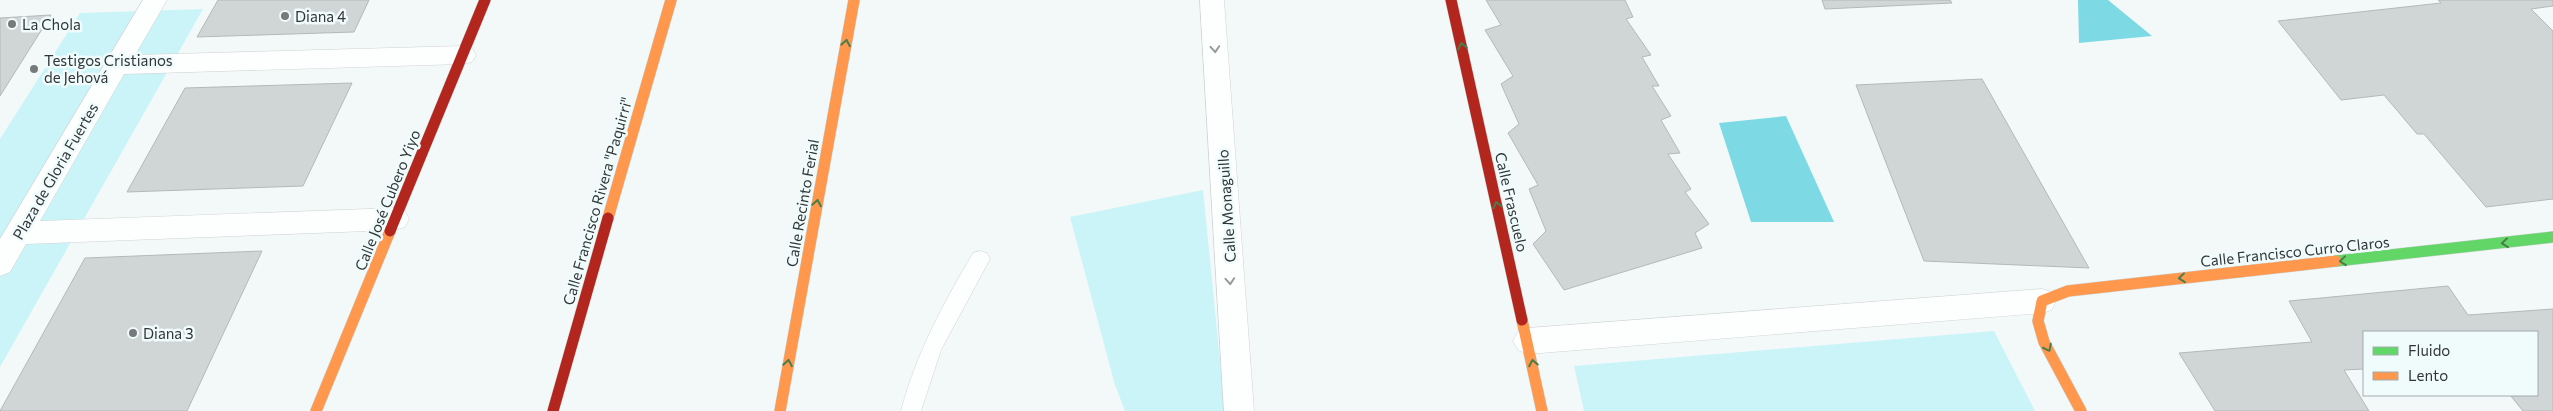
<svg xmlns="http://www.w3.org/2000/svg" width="2553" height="411" font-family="Commissioner,sans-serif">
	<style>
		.green { fill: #cbf4f8 }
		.water { fill: #7ddae4 }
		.building { fill: #d0d5d5; stroke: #b4b8b8 }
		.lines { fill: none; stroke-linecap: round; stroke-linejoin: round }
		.lane-casing { stroke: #ced3d3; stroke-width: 1 }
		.street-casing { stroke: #ced3d3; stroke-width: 1 }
		.fast-casing { stroke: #ced3d3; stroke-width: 12 }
		.slow-casing { stroke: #ced3d3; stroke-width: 12 }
		.jam-casing { stroke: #ced3d3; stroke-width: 12 }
		.lane { fill: #fdfefe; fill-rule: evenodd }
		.street { fill: #fdfefe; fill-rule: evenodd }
		.fast { stroke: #63d668; stroke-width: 11 }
		.slow { stroke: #ff974d; stroke-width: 11 }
		.jam { stroke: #b3261e; stroke-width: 11 }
		.oneway { stroke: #487e4c }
		.oneway2 { stroke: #989a9a }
		.poi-dot { fill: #767a7a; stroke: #f0fbfc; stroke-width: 2 }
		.labels { text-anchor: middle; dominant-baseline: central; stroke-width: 5; stroke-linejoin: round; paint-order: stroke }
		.poi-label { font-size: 15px; fill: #323636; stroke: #f0fbfc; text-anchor: start }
		.street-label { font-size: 15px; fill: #323636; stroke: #f0fbfc }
	</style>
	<rect width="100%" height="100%" fill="#f3f9f9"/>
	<!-- green -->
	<g class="green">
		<path d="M203,9l-203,358v-228l80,-126z"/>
		<path d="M1203,190l22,221h-100l-10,-26 -45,-168z"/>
		<path d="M1994,331l41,80h-451l-10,-45z"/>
	</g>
	<!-- water -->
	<g class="water">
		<path d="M2078,0h30l44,36 -73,7z"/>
		<path d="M1786,116l48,106h-83l-32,-99z"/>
	</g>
	<!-- building -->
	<g class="building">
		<path d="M218,0h151l-15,32 -157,5z"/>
		<path d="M1486,0h139l8,17 -7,2 25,36 -9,2 17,29h-7l19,30 -10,4 19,33 -12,1 23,35 -6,3 24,32 -14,9 7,15 -138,42 -31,-46 13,-13 -17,-42 9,-4 -30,-52 11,-9 -18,-40 12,-8 -28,-46 16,-5z"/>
		<path d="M1822,0h128l2,3 -127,6z"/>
		<path d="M2438,0h115v6l-22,3 22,22v168l-67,8 -62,-73h-7l-33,-39 -43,5 -63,-79 163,-18z"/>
		<path d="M51,15l-51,81v-78z"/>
		<path d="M1982,79l107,189 -165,-7 -68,-176z"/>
		<path d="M352,83l-49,103 -176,6 58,-104z"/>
		<path d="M262,251l-75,160h-187l85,-153z"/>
		<path d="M2448,286l20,29 85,-6v102h-30l-13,-16h27v-63h-173v37l-20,1 25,41h-154l-36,-58 133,-11 -23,-41z"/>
	</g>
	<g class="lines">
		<!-- lane casing -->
		<g class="lane-casing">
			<path id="lane" d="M980,251l7,2 3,6 -49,91 -20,61h-20c15,-57 42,-107 72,-158z"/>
		</g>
		<!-- street casing -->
		<g class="street-casing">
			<g id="street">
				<path d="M143,0h24l-32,55 328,-9 9,2 4,7 -4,7 -9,2 -339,10 -84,147 355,-13 10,3 4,8 -4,8 -10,3 -369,14 -16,28 -10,4v-37z"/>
				<path d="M1200,0h24l30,411h-30z"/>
				<path d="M2042,289l10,3 4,9 -4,9 -10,3 -514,41 -10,-4 -5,-9 5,-9 10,-4z"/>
			</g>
		</g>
		<!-- fast casing -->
		<g class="fast-casing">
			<path id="fast" d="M2336,261l217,-24"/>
		</g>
		<!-- slow casing -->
		<g class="slow-casing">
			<g id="slow">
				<path d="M608,218l63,-218"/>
				<path d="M1522,320l20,91"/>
				<path d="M316,411l74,-180"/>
				<path d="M780,411l74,-411"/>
				<path d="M2081,411l-37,-69 -6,-21 4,-20 26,-10 268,-30"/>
			</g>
		</g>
		<!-- jam casing -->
		<g class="jam-casing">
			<g id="jam">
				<path d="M1451,0l71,320"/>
				<path d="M390,231l95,-231"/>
				<path d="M553,411l55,-193"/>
			</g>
		</g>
		<!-- lane -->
		<use href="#lane" class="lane"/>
		<!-- street -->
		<use href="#street" class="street"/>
		<!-- fast -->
		<use href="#fast" class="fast"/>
		<!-- slow -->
		<use href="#slow" class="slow"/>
		<!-- jam -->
		<use href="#jam" class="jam"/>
	</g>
	<!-- one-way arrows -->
	<defs><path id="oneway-chevron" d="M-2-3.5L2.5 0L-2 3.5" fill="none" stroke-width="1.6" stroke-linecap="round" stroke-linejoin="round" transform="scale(1.25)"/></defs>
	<g class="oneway">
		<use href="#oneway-chevron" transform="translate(846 43) rotate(-80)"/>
		<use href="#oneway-chevron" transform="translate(1462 46) rotate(-103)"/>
		<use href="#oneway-chevron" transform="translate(817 203) rotate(-80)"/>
		<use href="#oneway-chevron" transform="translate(1497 205) rotate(-103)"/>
		<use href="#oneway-chevron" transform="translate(2505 243) rotate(174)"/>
		<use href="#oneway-chevron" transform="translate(2343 261) rotate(174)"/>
		<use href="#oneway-chevron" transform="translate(2182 278) rotate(174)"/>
		<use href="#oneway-chevron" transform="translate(2048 348) rotate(63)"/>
		<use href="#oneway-chevron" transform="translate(788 363) rotate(-80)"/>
		<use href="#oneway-chevron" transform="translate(1533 363) rotate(-101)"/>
	</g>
	<g class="oneway2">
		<use href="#oneway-chevron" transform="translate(1215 49) rotate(86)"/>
		<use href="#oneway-chevron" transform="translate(1230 281) rotate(86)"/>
	</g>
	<!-- markers -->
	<g class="poi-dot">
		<circle cx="285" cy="16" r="5"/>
		<circle cx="12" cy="24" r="5"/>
		<circle cx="34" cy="69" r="5"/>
		<circle cx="133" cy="333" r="5"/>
	</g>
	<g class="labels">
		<!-- poi labels -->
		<g class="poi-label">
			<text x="295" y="16">Diana 4</text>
			<text x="22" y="24">La Chola</text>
			<text x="44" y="60">Testigos Cristianos<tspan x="44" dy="17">de Jehová</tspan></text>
			<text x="143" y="333">Diana 3</text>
		</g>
		<!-- street labels -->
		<g class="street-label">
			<text transform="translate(55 171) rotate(-60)">Plaza de Gloria Fuertes</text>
			<text transform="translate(387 200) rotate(-68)">Calle José Cubero Yiyo</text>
			<text transform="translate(597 201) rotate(-74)">Calle Francisco Rivera "Paquirri"</text>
			<text transform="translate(1512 202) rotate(77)">Calle Frascuelo</text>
			<text transform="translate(802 203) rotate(-80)">Calle Recinto Ferial</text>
			<text transform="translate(1226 206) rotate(-94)">Calle Monaguillo</text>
			<text transform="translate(2295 251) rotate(-6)">Calle Francisco Curro Claros</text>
		</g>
	</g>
	<!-- legend -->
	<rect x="2363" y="331" width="175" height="65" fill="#f0fbfc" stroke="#a4acad"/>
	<rect x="2373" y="347" width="25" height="8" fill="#63d668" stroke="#a4acad"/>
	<text x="2408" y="356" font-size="15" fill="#323636">Fluido</text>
	<rect x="2373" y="372" width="25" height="8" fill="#ff974d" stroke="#a4acad"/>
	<text x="2408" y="381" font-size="15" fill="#323636">Lento</text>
</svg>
